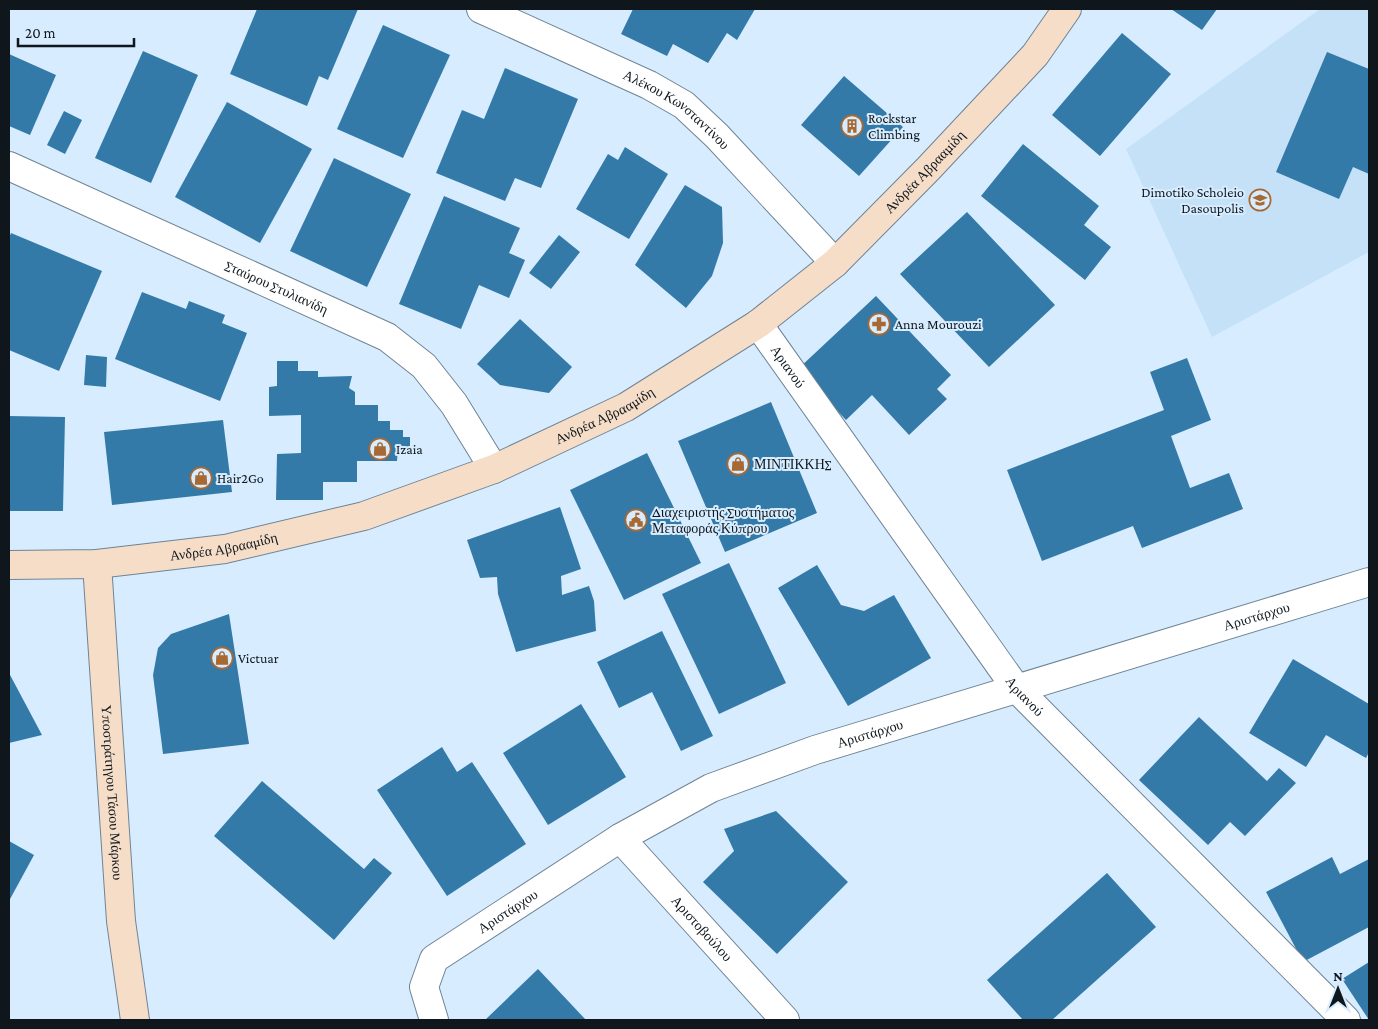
<svg xmlns="http://www.w3.org/2000/svg" width="1378" height="1029" font-family="'Crimson Pro',serif">
	<style>
		.built { fill: #c4e1f8 }
		.building { fill: #347aa9 }
		.lines { fill: none; stroke-linecap: round; stroke-linejoin: round }
		.minor-casing { stroke: #6f8393; stroke-width: 30 }
		.secondary-casing { stroke: #6f8393; stroke-width: 30 }
		.minor { stroke: #fff; stroke-width: 28 }
		.secondary { stroke: #f6ddc8; stroke-width: 28 }
		.labels { text-anchor: middle; dominant-baseline: central; stroke-width: 4; stroke-linejoin: round; paint-order: stroke }
		.street-label { font-size: 14px; fill: #0f171d; stroke: #d7edff }
		.poi-label { font-size: 14px; fill: #0f171d; stroke: #d7edff; text-anchor: start }
	</style>
	<rect width="100%" height="100%" fill="#d7edff"/>
	<!-- built -->
	<path class="built" d="M1320,9h49v243l-157,85 -86,-188z"/>
	<!-- building -->
	<g class="building">
		<path d="M257,9h101l-30,71 -9,-4 -12,30 -77,-32z"/>
		<path d="M633,9h122l-18,31 -10,-7 -19,30 -35,-19 -6,12 -46,-22z"/>
		<path d="M1171,9h46l-15,21z"/>
		<path d="M383,25l67,30 -47,103 -66,-29z"/>
		<path d="M1122,33l49,41 -71,82 -48,-41z"/>
		<path d="M143,51l55,24 -47,108 -56,-25z"/>
		<path d="M1327,52l42,17v105l-16,-7 -14,32 -63,-27z"/>
		<path d="M9,54l47,21 -26,60 -21,-9z"/>
		<path d="M505,68l73,31 -37,89 -26,-10 -10,23 -69,-28 26,-63 22,9z"/>
		<path d="M844,76l59,51 -44,49 -58,-51z"/>
		<path d="M227,102l85,47 -52,94 -85,-46z"/>
		<path d="M64,111l18,9 -17,34 -18,-9z"/>
		<path d="M1023,144l76,62 -15,19 27,22 -26,33 -104,-84z"/>
		<path d="M625,147l43,27 -39,65 -53,-30 32,-55 10,6z"/>
		<path d="M334,158l77,36 -44,93 -77,-36z"/>
		<path d="M685,185l37,22 1,36 -11,33 -26,32 -51,-43z"/>
		<path d="M444,196l76,32 -11,25 16,7 -16,38 -30,-13 -18,44 -62,-25z"/>
		<path d="M967,212l88,93 -66,62 -89,-93z"/>
		<path d="M11,233l91,38 -43,100 -50,-21v-112z"/>
		<path d="M559,235l21,17 -29,37 -22,-16z"/>
		<path d="M142,292l44,17 3,-8 36,14 -3,8 25,10 -27,68 -105,-42z"/>
		<path d="M876,296l75,79 -14,14 10,10 -38,36 -37,-40 -26,25 -48,-51z"/>
		<path d="M520,319l52,48 -23,26 -49,-8 -23,-21z"/>
		<path d="M86,355l21,2 -1,30 -22,-2z"/>
		<path d="M1187,358l24,62 -40,16 19,52 39,-15 14,36 -101,39 -9,-22 -91,35 -35,-91 157,-60 -14,-38z"/>
		<path d="M277,361h21v10h20v6l34,-1 -3,12 6,4v13h23v16h12v9h13v7h7v10h-12l-1,14h-40v21h-34v18h-47l1,-46 24,-1v-38l-32,1v-29l8,-1z"/>
		<path d="M771,402l46,111 -92,39 -47,-111z"/>
		<path d="M9,416l56,1 -2,94h-54z"/>
		<path d="M223,420l9,72 -120,13 -8,-73z"/>
		<path d="M647,453l54,110 -77,37 -54,-110z"/>
		<path d="M560,507l21,62 -20,7 1,19 27,-9 5,15 2,30 -80,21 -18,-58 -1,-17 -17,1 -13,-38z"/>
		<path d="M729,563l57,120 -67,31 -57,-120z"/>
		<path d="M817,565l24,40 23,6 30,-16 37,63 -83,48 -70,-118z"/>
		<path d="M229,614l20,130 -86,10 -10,-79 5,-27 13,-14z"/>
		<path d="M662,631l51,105 -32,15 -29,-59 -33,16 -22,-46z"/>
		<path d="M1293,659l76,45v48l-3,6 -40,-23 -20,32 -57,-34z"/>
		<path d="M9,673l33,62 -33,8z"/>
		<path d="M581,704l45,73 -78,48 -45,-72z"/>
		<path d="M1199,717l68,64 12,-13 17,15 -51,53 -15,-14 -22,23 -69,-65z"/>
		<path d="M442,747l15,25 15,-10 54,82 -79,52 -70,-106z"/>
		<path d="M262,781l102,88 10,-11 18,15 -58,67 -120,-104z"/>
		<path d="M776,811l72,71 -71,72 -74,-72 31,-31 -10,-22z"/>
		<path d="M9,841l25,14 -25,46z"/>
		<path d="M1332,857l8,17 29,-15v68l-66,35 -37,-70z"/>
		<path d="M1107,873l49,54 -104,93h-29l-36,-40z"/>
		<path d="M1369,962v58l-27,-41z"/>
		<path d="M538,969l48,51h-101z"/>
	</g>
	<g class="lines">
		<!-- minor casing -->
		<g class="minor-casing">
			<g id="minor">
				<path id="s1" d="M481,9l168,76 35,20 33,31 118,127"/>
				<path id="s2" d="M9,166l378,171 37,29 30,38 40,65"/>
				<path id="s3" d="M758,324l258,364 330,332"/>
				<path id="s4" d="M620,838l165,182"/>
				<path id="s5" d="M434,1020l-10,-33 10,-28 186,-121 91,-50 104,-38 554,-168"/>
			</g>
		</g>
		<!-- secondary casing -->
		<g class="secondary-casing">
			<g id="secondary">
				<path id="s6" d="M97,564l24,357 14,99"/>
				<path id="s7" d="M9,565l88,-1 128,-15 139,-33 130,-47 132,-62 132,-83 77,-61 93,-94 107,-114 32,-46"/>
			</g>
		</g>
		<!-- minor -->
		<use href="#minor" class="minor"/>
		<!-- secondary -->
		<use href="#secondary" class="secondary"/>
	</g>
	<!-- icons -->
	<defs>
		<g id="building-ring" transform="scale(1.125)"><circle r="9.5" fill="#d7edff" stroke="#a86831" stroke-width="1.5"/><path d="M-4-6H4V6H1V3H-1V6H-4ZM-2.5-4.3h1.7v1.8h-1.7ZM.8-4.3h1.7v1.8H.8ZM-2.5-1h1.7V.8h-1.7ZM.8-1h1.7V.8H.8Z" fill="#a86831"/></g>
		<g id="school-ring" transform="scale(1.125)"><circle r="9.5" fill="#d7edff" stroke="#a86831" stroke-width="1.5"/><path d="M0-5L7-2L0 1L-7-2ZM-4 1L0 2.5L4 1V4Q0 6-4 4Z" fill="#a86831"/></g>
		<g id="pharmacy-ring" transform="scale(1.125)"><circle r="9.5" fill="#d7edff" stroke="#a86831" stroke-width="1.5"/><path d="M-2-6h4v4h4v4h-4v4h-4v-4h-4v-4h4Z" fill="#a86831"/></g>
		<g id="shop-ring" transform="scale(1.125)"><circle r="9.5" fill="#d7edff" stroke="#a86831" stroke-width="1.5"/><path d="M-5-2.5h2.3a2.7 3.5 0 0 1 5.4 0H5L5.5 6h-11ZM-1.5-2.5h3a1.5 2.3 0 0 0-3 0Z" fill="#a86831"/></g>
		<g id="civic-ring" transform="scale(1.125)"><circle r="9.5" fill="#d7edff" stroke="#a86831" stroke-width="1.5"/><path d="M-.6-6.5H3V-4.5H.6V-3L4-1V1h2V6H-6V1h2V-1L-.6-3ZM-1.2 2.5V6h2.4V2.5Z" fill="#a86831"/></g>
	</defs>
	<g fill-rule="evenodd">
		<use href="#building-ring" x="852" y="126"/>
		<use href="#school-ring" x="1260" y="200"/>
		<use href="#pharmacy-ring" x="879" y="324"/>
		<use href="#shop-ring" x="380" y="449"/>
		<use href="#shop-ring" x="738" y="464"/>
		<use href="#shop-ring" x="201" y="478"/>
		<use href="#civic-ring" x="636" y="520"/>
		<use href="#shop-ring" x="222" y="658"/>
	</g>
	<g class="labels">
		<!-- street labels -->
		<g class="street-label">
			<text stroke="none"><textPath href="#s1" startOffset="221">Αλέκου Κωνσταντίνου</textPath></text>
			<text stroke="none"><textPath href="#s7" startOffset="1026">Ανδρέα Αβρααμίδη</textPath></text>
			<text stroke="none"><textPath href="#s2" startOffset="294">Σταύρου Στυλιανίδη</textPath></text>
			<text stroke="none"><textPath href="#s3" startOffset="52">Αριανού</textPath></text>
			<text stroke="none"><textPath href="#s7" startOffset="621">Ανδρέα Αβρααμίδη</textPath></text>
			<text stroke="none"><textPath href="#s7" startOffset="216">Ανδρέα Αβρααμίδη</textPath></text>
			<text stroke="none"><textPath href="#s5" startOffset="962">Αριστάρχου</textPath></text>
			<text stroke="none"><textPath href="#s3" startOffset="458">Αριανού</textPath></text>
			<text stroke="none"><textPath href="#s5" startOffset="558">Αριστάρχου</textPath></text>
			<text stroke="none"><textPath href="#s6" startOffset="229">Υποστράτηγου Τάσου Μάρκου</textPath></text>
			<text stroke="none"><textPath href="#s5" startOffset="152">Αριστάρχου</textPath></text>
			<text stroke="none"><textPath href="#s4" startOffset="122">Αριστοβούλου</textPath></text>
		</g>
		<!-- poi labels -->
		<g class="poi-label">
			<text x="868" y="118">Rockstar<tspan x="868" dy="16">Climbing</tspan></text>
			<text x="1244" y="192" text-anchor="end">Dimotiko Scholeio<tspan x="1244" dy="16">Dasoupolis</tspan></text>
			<text x="895" y="324">Anna Mourouzi</text>
			<text x="396" y="449">Izaia</text>
			<text x="754" y="464">ΜΙΝΤΙΚΚΗΣ</text>
			<text x="217" y="478">Hair2Go</text>
			<text x="652" y="512">Διαχειριστής Συστήματος<tspan x="652" dy="16">Μεταφοράς Κύπρου</tspan></text>
			<text x="238" y="658">Victuar</text>
		</g>
	</g>
	<!-- border -->
	<rect width="1378" height="1029" fill="none" stroke="#0f171d" stroke-width="20"/>
	<!-- north arrow -->
	<g transform="translate(1338 989)" stroke="#d7edff" stroke-width="4" paint-order="stroke">
	<path d="M0-4L9 19L0 12L-9 19Z" fill="#0f171d"/>
	<text y="-8" font-size="14" font-weight="bold" text-anchor="middle" fill="#0f171d">N</text>
	</g>
	<!-- scale -->
	<path d="M18 38v8h116v-8" fill="none" stroke="#0f171d" stroke-width="2.5"/>
	<text x="25" y="38" font-size="15" fill="#0f171d" stroke="#d7edff" stroke-width="4" paint-order="stroke">20 m</text>
</svg>
